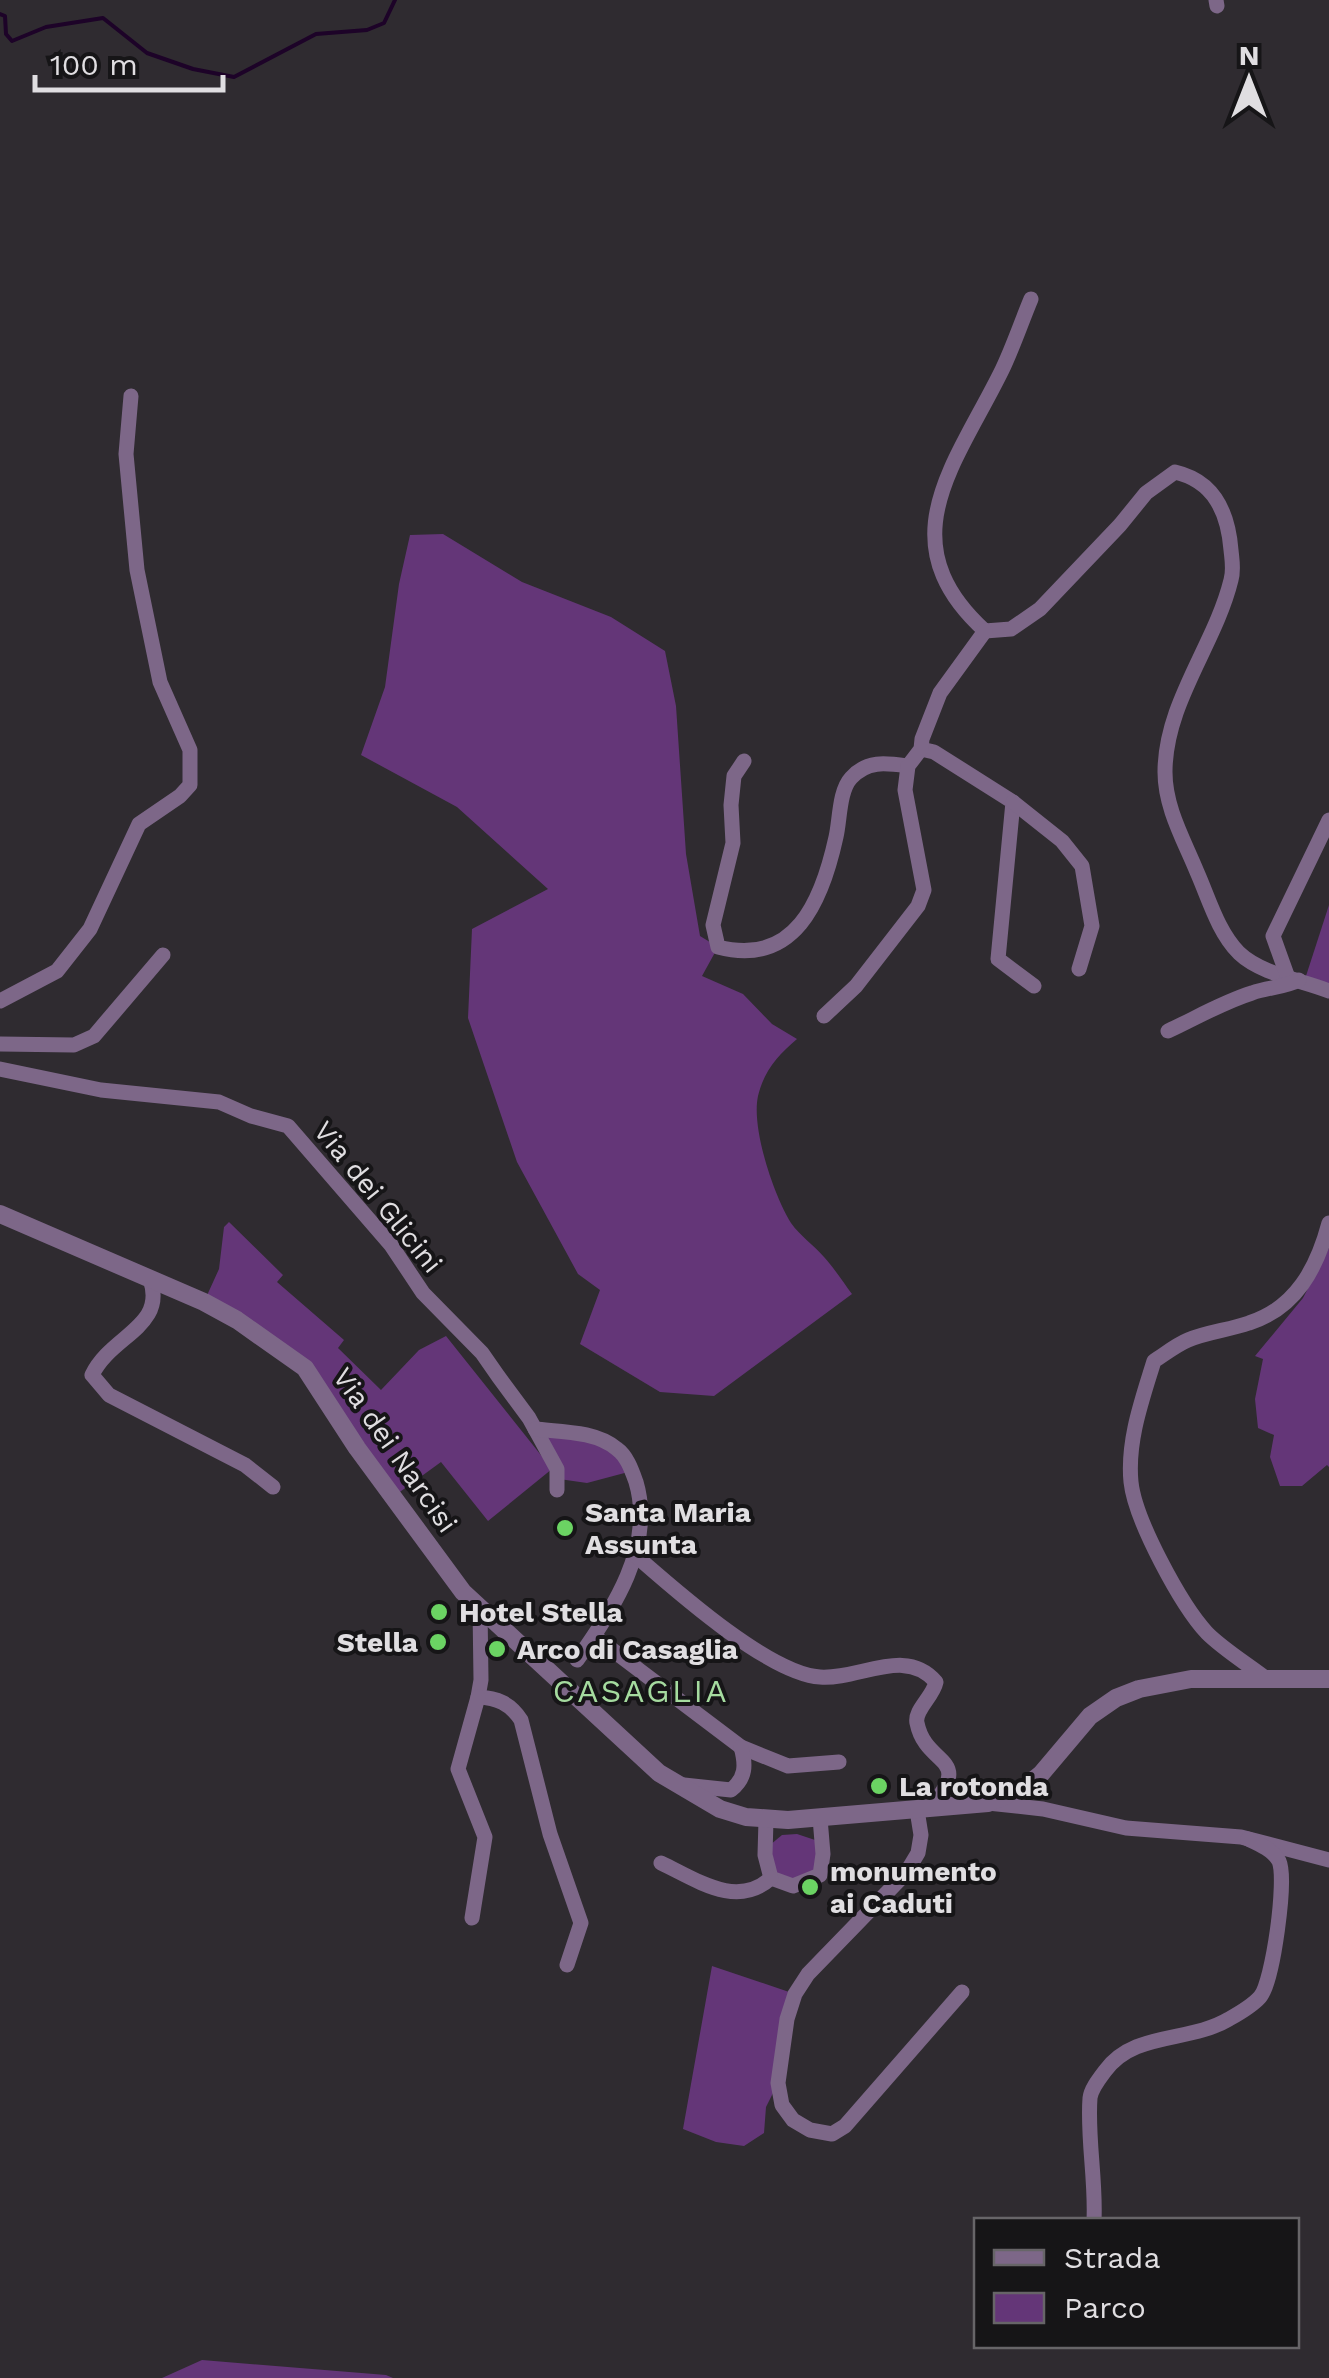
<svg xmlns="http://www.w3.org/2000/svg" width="1329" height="2378" font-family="'Work Sans',sans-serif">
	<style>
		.green { fill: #643678 }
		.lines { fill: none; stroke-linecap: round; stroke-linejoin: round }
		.stream { stroke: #1d0328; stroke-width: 4 }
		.minor { stroke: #7d6788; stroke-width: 15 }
		.tertiary { stroke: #7d6788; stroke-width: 18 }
		.poi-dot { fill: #6bd363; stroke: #161517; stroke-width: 4 }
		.labels { text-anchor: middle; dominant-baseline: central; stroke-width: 8; stroke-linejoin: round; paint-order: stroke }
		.street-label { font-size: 28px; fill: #e0dee1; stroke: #161517 }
		.poi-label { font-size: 28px; font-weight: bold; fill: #e0dee1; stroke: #161517; text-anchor: start }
		.quarter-label { font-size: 32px; letter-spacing: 2.5px; fill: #a5db9f; stroke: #161517 }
	</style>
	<rect width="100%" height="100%" fill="#2f2b30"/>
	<!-- green -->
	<g class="green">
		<path d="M443,534l79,48 89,35 54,34 11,55 10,148 14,82 18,11 -16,29 41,18 29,30 25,15c-19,16 -33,32 -39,57 -7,32 16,100 33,127 9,13 23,22 33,34 10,11 19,25 28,37l-138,102 -54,-4 -80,-48 20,-54 -22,-16 -61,-112 -49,-144 4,-89 76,-40 -91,-82 -96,-52 24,-68 14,-103 11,-49z"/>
		<path d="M1329,905v84l-23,-13z"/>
		<path d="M229,1222l54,53 -6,7 67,58 -6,8 43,42 38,-40 27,-14 106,133 -64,52 -47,-59 -44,32 -92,-126 -101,-66 15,-33 5,-42z"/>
		<path d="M1329,1248v219l-2,-2 -25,21h-22l-10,-29 4,-22 -16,-7 -3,-29 8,-40 -8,-3 48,-58z"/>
		<path d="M535,1429l64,9 33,33 -45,12 -28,-4z"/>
		<path d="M797,1834l18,6 3,17 -4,16 -24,7 -16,-7 -4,-28 12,-10z"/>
		<path d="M712,1966l83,28 -17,89 -12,24 -2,26 -20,13 -28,-4 -33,-13z"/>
		<path d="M202,2360l184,15 7,3h-231z"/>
	</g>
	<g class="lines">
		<!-- stream -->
		<path class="stream" d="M0,14l5,2 1,18 6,7 34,-14 57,-9 44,35 46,16 41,8 82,-43 51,-4 17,-7 11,-23"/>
		<!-- minor -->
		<g class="minor">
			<path d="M1216,0l1,6"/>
			<path d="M1031,299c-10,24 -18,48 -29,71 -46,94 -116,171 -17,261l26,-2 29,-20 80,-84 26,-32 29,-21c39,9 53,40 56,78 1,10 3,20 0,30 -16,65 -66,123 -66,192 0,36 19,68 32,100 12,27 21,60 42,81 22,21 62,27 90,38"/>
			<path d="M921,749l13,3 79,50 -15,157 36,27"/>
			<path d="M744,761l-10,15 -3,29 2,38 -20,82 5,22c77,20 104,-46 118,-110 4,-17 3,-46 15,-59 16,-18 35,-15 57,-12"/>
			<path d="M1013,802l49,39 20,25 10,60 -13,43"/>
			<path d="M1287,975l-14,-39 56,-116"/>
			<path d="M0,1001l57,-30 33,-42 49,-105 41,-28 10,-11v-35l-30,-68 -23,-112 -11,-116 5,-58"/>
			<path d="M824,1016l32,-30 62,-80 6,-16 -19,-100 3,-24 13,-17 1,-10 18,-46 45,-62"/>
			<path d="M1168,1031c28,-13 55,-29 84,-38 16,-6 31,-5 47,-13"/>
			<path d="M0,1044l74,1 20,-9 69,-81"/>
			<path d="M0,1069l101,21 118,12 32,14 37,10 103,119 32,48 59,60 16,23 31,42 28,51v21"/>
			<path d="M150,1279c17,48 -39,56 -58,96l17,20 136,70 28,22"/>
			<path d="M535,1429c27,3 61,2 82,20 10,7 15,22 19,33 19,64 -23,128 -59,178"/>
			<path d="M635,1555c39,34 134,119 185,122 39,3 86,-31 116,5 -3,15 -22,28 -19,41 9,45 59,32 12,86"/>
			<path d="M480,1608l1,72 -3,17c19,1 32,6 43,23l29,114 31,89 -14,42"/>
			<path d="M594,1636l147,111 47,19 51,-4"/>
			<path d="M1268,1680c-19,-15 -44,-30 -61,-47 -26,-28 -72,-113 -76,-151 -4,-41 11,-82 23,-121 11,-7 22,-16 34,-21 19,-8 41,-10 61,-17 47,-15 68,-55 80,-100"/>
			<path d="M684,1785l47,5c15,-12 15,-25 10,-43"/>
			<path d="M988,1803l55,6 83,19 115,9 88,23"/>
			<path d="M917,1810l4,25 -3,18 -12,20 -98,101 -13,20 -8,25 -9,64 4,22 11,15 17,10 22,4 13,-8 117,-134"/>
			<path d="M766,1820l-1,35 6,23 22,8 27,-11 3,-21 -3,-36"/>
			<path d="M661,1863c36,17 76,46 110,15"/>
			<path d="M472,1918l13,-81 -27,-68 20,-72"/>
			<path d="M1094,2220c2,-40 -7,-83 -4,-122 1,-9 9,-19 15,-27 29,-40 84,-28 124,-52 9,-5 24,-14 31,-22 13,-15 27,-118 19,-136 -6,-11 -20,-17 -31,-22"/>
		</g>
		<!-- tertiary -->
		<path class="tertiary" d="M0,1214l204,88 33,18 68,48 52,80 106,144 196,181 61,36 26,8 42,3 200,-17 37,-16 16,-13 49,-58 26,-18 23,-9 52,-10h138"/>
	</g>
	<!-- markers -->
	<g class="poi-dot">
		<circle cx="565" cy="1528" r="10"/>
		<circle cx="439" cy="1612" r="10"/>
		<circle cx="438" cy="1642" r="10"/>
		<circle cx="497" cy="1649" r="10"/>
		<circle cx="879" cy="1786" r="10"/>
		<circle cx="810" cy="1887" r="10"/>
	</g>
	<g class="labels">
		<!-- street labels -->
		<g class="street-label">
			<text transform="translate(378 1197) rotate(51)">Via dei Glicini</text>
			<text transform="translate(395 1450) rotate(55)">Via dei Narcisi</text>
		</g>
		<!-- poi labels -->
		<g class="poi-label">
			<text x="585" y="1512">Santa Maria<tspan x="585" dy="32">Assunta</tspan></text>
			<text x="459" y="1612">Hotel Stella</text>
			<text x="418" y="1642" text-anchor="end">Stella</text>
			<text x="517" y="1649">Arco di Casaglia</text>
			<text x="899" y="1786">La rotonda</text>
			<text x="830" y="1871">monumento<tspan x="830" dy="32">ai Caduti</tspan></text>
		</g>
		<!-- quarter labels -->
		<g class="quarter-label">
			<text x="641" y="1691">CASAGLIA</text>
		</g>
	</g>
	<!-- legend -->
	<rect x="974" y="2218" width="325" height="130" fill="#161517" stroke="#676568" stroke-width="2.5"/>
	<rect x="994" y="2250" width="50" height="15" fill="#7d6788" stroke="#676568" stroke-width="2.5"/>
	<text x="1064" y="2268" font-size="30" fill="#e0dee1">Strada</text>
	<rect x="994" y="2293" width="50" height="30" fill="#643678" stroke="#676568" stroke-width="2.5"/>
	<text x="1064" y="2318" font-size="30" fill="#e0dee1">Parco</text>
	<!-- north arrow -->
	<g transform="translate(1249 80)" stroke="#161517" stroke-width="8" paint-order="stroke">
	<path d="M0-8L18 38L0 25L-18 38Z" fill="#e0dee1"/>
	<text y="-15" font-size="28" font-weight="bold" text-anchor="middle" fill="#e0dee1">N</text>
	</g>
	<!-- scale -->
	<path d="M35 75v15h188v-15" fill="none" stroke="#e0dee1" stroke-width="5"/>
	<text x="50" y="75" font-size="30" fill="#e0dee1" stroke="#161517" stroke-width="8" paint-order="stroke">100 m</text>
</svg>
